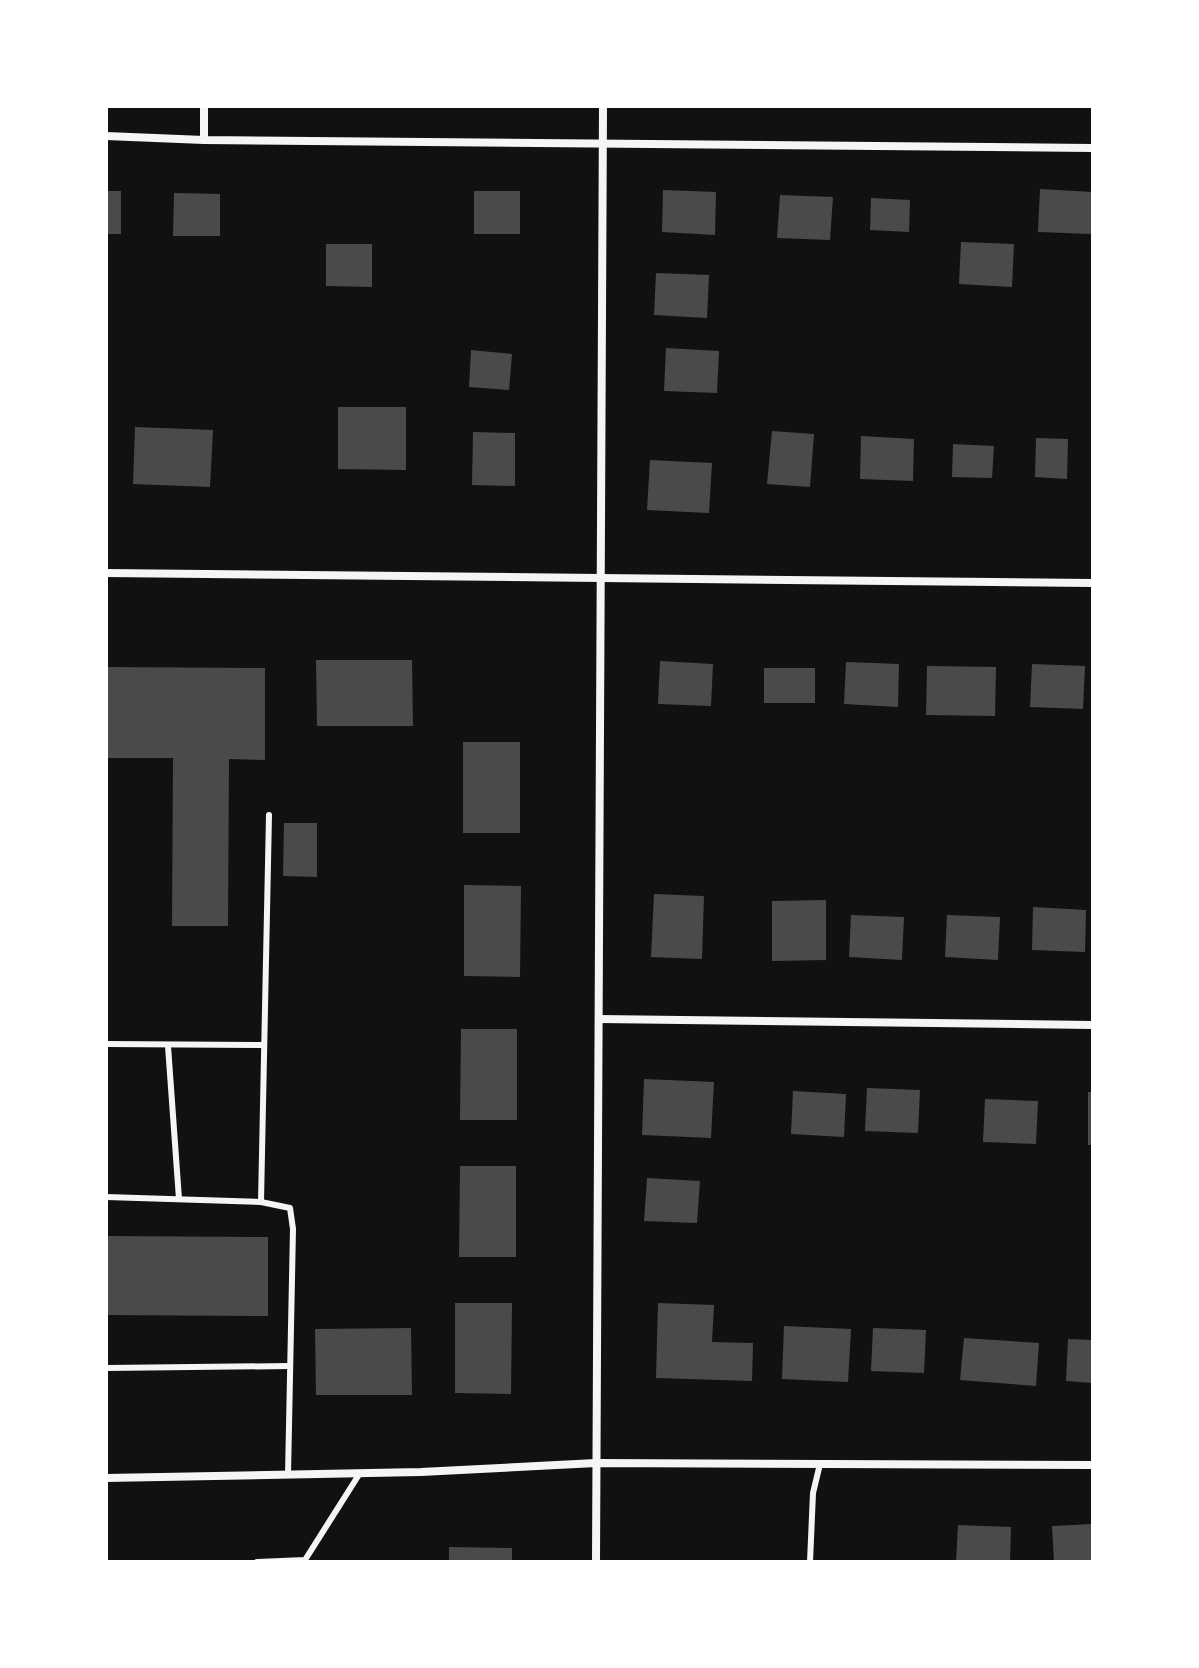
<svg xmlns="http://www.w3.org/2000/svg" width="1199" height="1668" font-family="Lato,sans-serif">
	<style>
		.building { fill: #4a4a4a }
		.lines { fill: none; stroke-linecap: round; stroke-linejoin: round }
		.service { stroke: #f5f5f5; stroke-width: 6 }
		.minor { stroke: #f5f5f5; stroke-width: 8 }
	</style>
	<rect width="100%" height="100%" fill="#111"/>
	<!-- building -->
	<g class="building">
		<path d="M1040,189l53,3 -2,42 -53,-2z"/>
		<path d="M663,190l53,2 -1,43 -53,-3z"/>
		<rect x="106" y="191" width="15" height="43"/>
		<rect x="474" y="191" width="46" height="43"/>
		<path d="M174,193l46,1v42h-47z"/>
		<path d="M780,195l53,2 -3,43 -53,-2z"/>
		<path d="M871,198l39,2 -1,32 -39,-2z"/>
		<path d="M961,242l53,2 -2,43 -53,-3z"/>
		<path d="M326,244h46v43l-46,-1z"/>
		<path d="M656,273l53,2 -2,43 -53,-3z"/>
		<path d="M666,348l53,3 -2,42 -53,-2z"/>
		<path d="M471,350l41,4 -3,36 -40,-3z"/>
		<path d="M338,407h68v63l-68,-1z"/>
		<path d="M135,427l78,3 -3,57 -77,-3z"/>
		<path d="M772,431l42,3 -4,53 -43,-3z"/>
		<path d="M473,432l42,1v53l-43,-1z"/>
		<path d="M861,436l53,3 -1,42 -53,-2z"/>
		<path d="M1036,438l32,1 -1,40 -32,-2z"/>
		<path d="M953,444l41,2 -2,32 -40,-1z"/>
		<path d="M650,460l62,3 -3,50 -62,-3z"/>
		<path d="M316,660h96l1,66h-96z"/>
		<path d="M660,661l53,3 -2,42 -53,-2z"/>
		<path d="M846,662l53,2 -1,43 -54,-3z"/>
		<path d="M1032,664l53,2 -2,43 -53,-2z"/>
		<path d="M927,666l69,1 -1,49 -69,-1z"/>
		<path d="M106,667l159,1v92l-36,-1 -1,167h-56l1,-168h-67z"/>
		<rect x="764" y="668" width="51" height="35"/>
		<rect x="463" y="742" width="57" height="91"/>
		<path d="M284,823h33v54l-34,-1z"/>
		<path d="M464,885l57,1 -1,91 -56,-1z"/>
		<path d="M654,894l50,2 -2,63 -51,-2z"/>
		<path d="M826,900v60l-54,1v-60z"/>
		<path d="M1033,907l53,3 -1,42 -53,-2z"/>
		<path d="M851,915l53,2 -2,43 -53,-3z"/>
		<path d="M947,915l53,2 -2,43 -53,-3z"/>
		<path d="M461,1029h56v91h-57z"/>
		<path d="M644,1079l70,3 -3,56 -69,-3z"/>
		<path d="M867,1088l53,2 -2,43 -53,-2z"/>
		<path d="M793,1091l53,3 -2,43 -53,-3z"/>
		<rect x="1088" y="1092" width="5" height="53"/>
		<path d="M985,1099l53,2 -2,43 -53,-2z"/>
		<path d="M460,1166h56v91h-57z"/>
		<path d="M647,1178l53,3 -3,42 -53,-2z"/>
		<path d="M106,1236l162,1v79l-162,-1z"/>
		<path d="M455,1303h57l-1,91 -56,-1z"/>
		<path d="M658,1303l56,2 -2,37 41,1 -1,38 -96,-3z"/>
		<path d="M784,1326l67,3 -3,53 -66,-3z"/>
		<path d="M411,1328l1,67h-96l-1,-66z"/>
		<path d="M873,1328l53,2 -2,43 -53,-2z"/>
		<path d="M964,1338l75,5 -3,43 -76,-6z"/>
		<path d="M1068,1339l25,1v43l-27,-2z"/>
		<path d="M1093,1524v38h-39l-2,-36z"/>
		<path d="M958,1525l53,2 -1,35h-54z"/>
		<path d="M449,1547l63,1v14h-63z"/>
	</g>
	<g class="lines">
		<!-- service -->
		<g class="service">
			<path d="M106,1044l158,1"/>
			<path d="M168,1046l11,153"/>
			<path d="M106,1197l155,5 29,6 3,21 -5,246"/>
			<path d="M261,1202l8,-387"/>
			<path d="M106,1368l183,-2"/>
			<path d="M257,1562l48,-2 55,-87"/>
			<path d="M810,1562l3,-69 7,-29"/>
		</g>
		<!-- minor -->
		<g class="minor">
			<path d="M106,136l98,4 889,8"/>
			<path d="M204,140v-34"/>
			<path d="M106,573l987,10"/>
			<path d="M599,1019l494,6"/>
			<path d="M106,1478l315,-6 175,-9 497,2"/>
			<path d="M596,1562l7,-1456"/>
		</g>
	</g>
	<!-- border -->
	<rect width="1199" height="1668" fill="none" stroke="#ffffff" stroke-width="216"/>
</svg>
